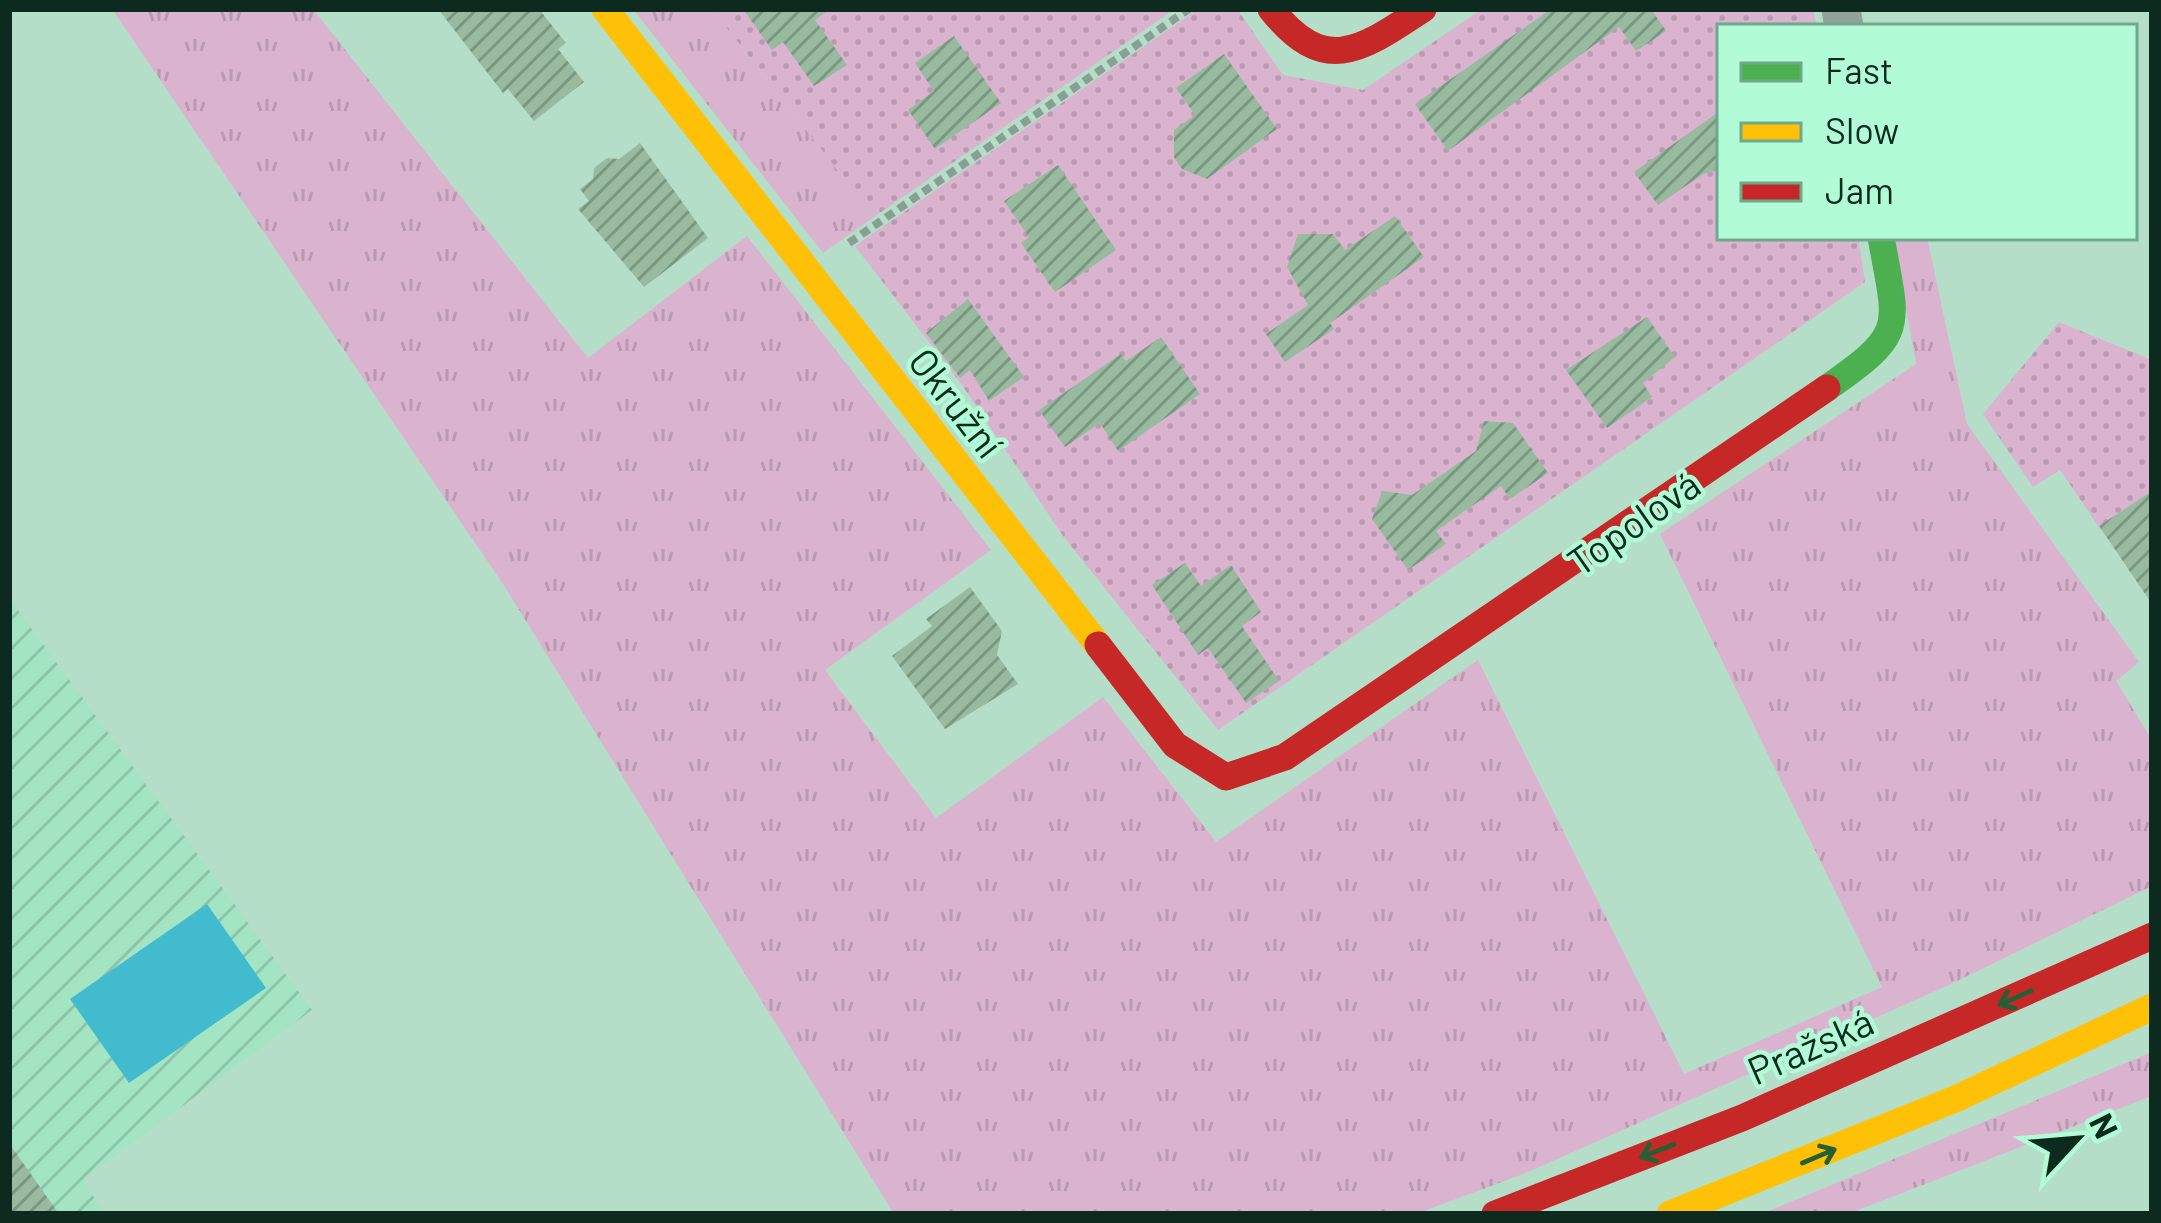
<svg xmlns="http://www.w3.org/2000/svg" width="2161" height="1223" font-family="Barlow,sans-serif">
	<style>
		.industrial { fill: url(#industrial-furrows) }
		.grass { fill: url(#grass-tufts) }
		.park { fill: url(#park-dots) }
		.water { fill: #43bbcf }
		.building { fill: url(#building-hatch) }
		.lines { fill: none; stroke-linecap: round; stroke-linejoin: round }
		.path { stroke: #8a9f94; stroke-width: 8; stroke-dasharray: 9 6; stroke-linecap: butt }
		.street { stroke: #90a299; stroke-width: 39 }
		.fast { stroke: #4caf50; stroke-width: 27 }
		.slow { stroke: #ffc107; stroke-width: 27 }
		.jam { stroke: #c62828; stroke-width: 27 }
		.oneway { stroke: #266032 }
		.labels { text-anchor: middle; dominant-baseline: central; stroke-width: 9; stroke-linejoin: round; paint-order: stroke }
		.street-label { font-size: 39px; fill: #0c2b1e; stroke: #b1fcd6 }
	</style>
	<defs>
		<pattern id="industrial-furrows" width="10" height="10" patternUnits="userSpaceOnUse" patternTransform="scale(3)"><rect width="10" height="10" fill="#a3e4c3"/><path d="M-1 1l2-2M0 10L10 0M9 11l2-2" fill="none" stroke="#8bc4a7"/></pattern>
		<pattern id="grass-tufts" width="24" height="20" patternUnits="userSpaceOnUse" patternTransform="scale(3)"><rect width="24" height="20" fill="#dab3cf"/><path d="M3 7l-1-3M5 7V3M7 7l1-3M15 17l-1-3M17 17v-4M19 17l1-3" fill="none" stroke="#ba9ab1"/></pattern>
		<pattern id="park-dots" width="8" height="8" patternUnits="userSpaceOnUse" patternTransform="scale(3)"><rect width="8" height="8" fill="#dab3cf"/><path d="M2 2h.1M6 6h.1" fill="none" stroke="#ba9ab1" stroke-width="1.8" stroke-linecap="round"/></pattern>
		<pattern id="building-hatch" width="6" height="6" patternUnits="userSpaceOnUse" patternTransform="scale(3)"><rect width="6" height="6" fill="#98bb9f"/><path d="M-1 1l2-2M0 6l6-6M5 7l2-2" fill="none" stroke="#7a9881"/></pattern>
	</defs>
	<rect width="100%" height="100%" fill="#b5dec9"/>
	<!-- industrial -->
	<path class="industrial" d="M9,598l303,412 -229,170 22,34h-96z"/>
	<!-- grass -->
	<g class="grass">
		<path d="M112,9h201l275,349 159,-122 244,314 -166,120 111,148 167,-121 113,145 262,-182 206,414 198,-87 -222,-453 256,-170 -23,-127h34l40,187 172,238 -23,19 36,59v146l-203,99 -423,188 -110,41h-522l-391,-630z"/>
		<path d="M633,9h79l162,208 -51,36z"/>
		<path d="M2152,1052v44l-304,118h-87z"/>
	</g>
	<!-- park -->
	<g class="park">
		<path d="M712,9h463l-301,208z"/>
		<path d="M1198,9h39l46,66 80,15 119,-81h331l4,18h-97v210h138l7,45 -647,448 -155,-194 -101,-151 -107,-139z"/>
		<path d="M2059,322l93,38v131l-53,36 -39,-57 -27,17 -50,-73z"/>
	</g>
	<!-- water -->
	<path class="water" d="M207,904l59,84 -137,95 -59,-84z"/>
	<!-- building -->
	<g class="building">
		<path d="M438,9h101l27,34 -8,6 26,33 -50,39 -26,-32 -5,4z"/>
		<path d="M743,9h87l-15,11 32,45 -33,21 -31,-44 -11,8z"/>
		<path d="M1551,9h100l15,22 -30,20 -17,-24 -171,124 -33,-47z"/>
		<path d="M954,36l47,67 -66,46 -27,-39 26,-19 -19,-28z"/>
		<path d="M1224,54l53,75 -70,50 -25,-10 -8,-12v-27l21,-15 -19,-27z"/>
		<path d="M1720,111v59l-17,4 -45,31 -24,-33z"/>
		<path d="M640,143l68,95 -64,49 -66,-78 11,-8 -9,-12 13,-10 1,-11 13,-10 12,1z"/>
		<path d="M1058,165l58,85 -61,42 -34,-49 8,-6 -25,-36z"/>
		<path d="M1395,216l29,41 -94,66 4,6 -49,33 -19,-28 42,-29 -21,-38 11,-33h35l12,16z"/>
		<path d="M968,299l56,78 -35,24 -19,-31 -10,8 -34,-45z"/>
		<path d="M1647,317l28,40 -32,26 9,14 -45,31 -41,-58z"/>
		<path d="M1161,337l39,57 -82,57 -18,-28 -35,24 -26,-37 82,-56 5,7z"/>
		<path d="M1484,421l29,2 35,50 -38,26 -9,-13 -65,45 10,13 -38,26 -36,-51 10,-28 30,4 64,-44z"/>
		<path d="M2152,491v113l-53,-78z"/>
		<path d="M1185,563l16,23 30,-21 30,47 -19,14 37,55 -33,22 -38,-55 -10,7 -46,-70z"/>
		<path d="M970,587l32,44 -5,24 21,29 -73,45 -53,-73 40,-30 -6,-7z"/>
		<path d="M9,1143l50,71h-50z"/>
	</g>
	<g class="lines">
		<!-- path -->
		<path class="path" d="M849,243l340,-234"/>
		<!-- street -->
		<path class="street" d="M1841,9l3,18"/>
		<!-- fast -->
		<path class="fast" d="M1827,388c81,-56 70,-60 54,-151"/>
		<!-- slow -->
		<g class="slow">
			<path d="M605,9l493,636"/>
			<path d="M1670,1214l285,-115 197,-92"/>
		</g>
		<!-- jam -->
		<g class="jam">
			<path d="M1271,9c54,68 90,41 152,0"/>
			<path d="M1098,645l77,100 51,32 59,-20 542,-369"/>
			<path d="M1495,1214l247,-96 410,-182"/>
		</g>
	</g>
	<!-- one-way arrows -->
	<defs><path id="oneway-shaft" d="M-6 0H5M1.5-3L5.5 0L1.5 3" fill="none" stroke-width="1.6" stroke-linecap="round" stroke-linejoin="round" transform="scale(3)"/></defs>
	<g class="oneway">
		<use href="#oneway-shaft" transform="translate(2015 998) rotate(156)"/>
		<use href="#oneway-shaft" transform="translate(1657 1151) rotate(159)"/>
		<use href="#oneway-shaft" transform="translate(1819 1156) rotate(-23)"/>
	</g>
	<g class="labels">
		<!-- street labels -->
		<g class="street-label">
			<text transform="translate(957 402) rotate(52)">Okružní</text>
			<text transform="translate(1633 522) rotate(-35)">Topolová</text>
			<text transform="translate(1810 1045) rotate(-24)">Pražská</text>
		</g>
	</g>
	<!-- border -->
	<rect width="2161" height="1223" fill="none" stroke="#0c2b1e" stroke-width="24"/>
	<!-- legend -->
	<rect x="1717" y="24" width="420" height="216" fill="#b1fcd6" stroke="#6fa88c" stroke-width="3"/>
	<rect x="1741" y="63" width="60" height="18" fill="#4caf50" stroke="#6fa88c" stroke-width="3"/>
	<text x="1825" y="84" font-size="36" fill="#0c2b1e">Fast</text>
	<rect x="1741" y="123" width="60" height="18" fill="#ffc107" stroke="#6fa88c" stroke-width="3"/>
	<text x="1825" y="144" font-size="36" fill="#0c2b1e">Slow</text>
	<rect x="1741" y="183" width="60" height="18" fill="#c62828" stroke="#6fa88c" stroke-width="3"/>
	<text x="1825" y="204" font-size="36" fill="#0c2b1e">Jam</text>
	<!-- north arrow -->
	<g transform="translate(2077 1139) rotate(64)" stroke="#b1fcd6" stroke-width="9" paint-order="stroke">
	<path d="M0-9L21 45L0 30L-21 45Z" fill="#0c2b1e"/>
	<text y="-18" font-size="33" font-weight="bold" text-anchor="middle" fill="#0c2b1e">N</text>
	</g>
</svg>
